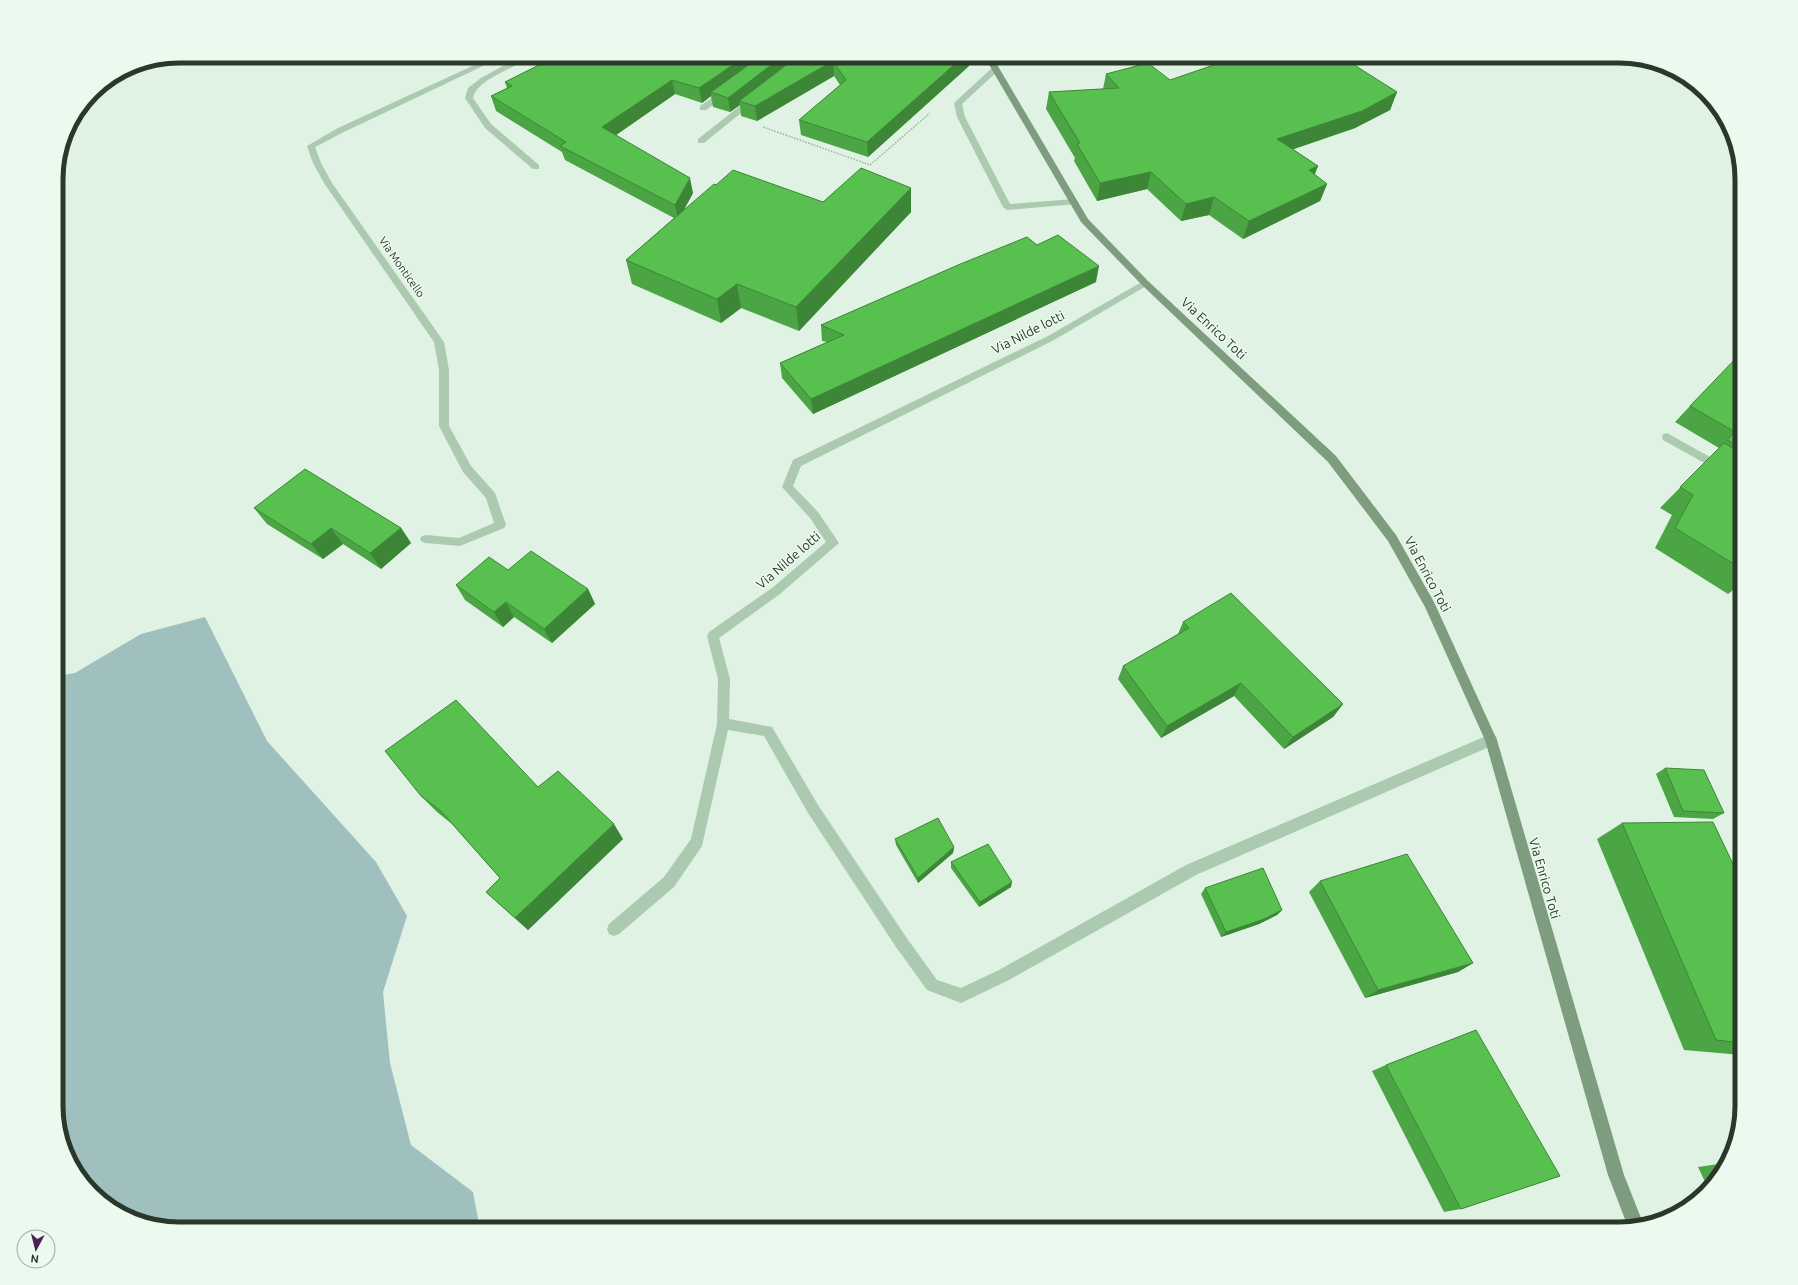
<svg xmlns="http://www.w3.org/2000/svg" width="1798" height="1285" font-family="Ubuntu,sans-serif">
	<style>
		.green { fill: #a0c0c0 }
		.lines { fill: none; stroke-linecap: round; stroke-linejoin: round }
		.path { stroke: #96b599; stroke-width: 1.5; stroke-dasharray: 1.5 1.5; stroke-linecap: butt }
		.lane { fill: #abcab0; fill-rule: evenodd }
		.street { fill: #abcab0; fill-rule: evenodd }
		.secondary { fill: #7d9d7e; fill-rule: evenodd }
		.wall { fill: #4ba544 }
		.shaded-wall { fill: #3d8637 }
		.building { fill: #57c04f; stroke: #3d8637 }
		.labels { text-anchor: middle; dominant-baseline: central; stroke-width: 3; stroke-linejoin: round; paint-order: stroke }
		.far-street-label { font-size: 11px; fill: #2a382a; stroke: #ecf9ef }
		.street-label { font-size: 13px; fill: #2a382a; stroke: #ecf9ef }
		.rim { fill: none; stroke: #2a382a; stroke-width: 5 }
	</style>
	<rect width="100%" height="100%" fill="#dff2e3"/>
	<!-- green -->
	<path class="green" d="M205,617l62,124 109,121 31,54 -24,76 7,71 21,82 62,47 7,37h-301l-40,-7 -35,-18 -32,-37 -16,-53v-438l19,-3 66,-39z"/>
	<g class="lines">
		<!-- path -->
		<path class="path" d="M763,127l107,38 60,-52"/>
		<!-- lane -->
		<g class="lane">
			<path d="M521,56h9c-15,14 -52,21 -57,42l18,26 48,41v4h-6l-48,-41 -20,-30 3,-10 13,-10z"/>
			<path d="M993,67h3l4,2 -38,35 3,13 45,87 64,-5 4,3 -1,2 -70,6 -4,-3 -46,-90 -3,-14z"/>
			<path d="M722,91h3l4,2 -23,17h-6v-4z"/>
			<path d="M1667,433l75,42v9l-79,-44 -1,-3 1,-3z"/>
		</g>
		<!-- street -->
		<g class="street">
			<path d="M494,56h10l-160,76 -29,15 6,16 11,20 112,159 5,28v56l22,40 24,27 11,32 -2,3 -44,18 -34,-3 -4,-1 -2,-3 2,-3 4,-1 33,3 35,-15 -8,-25 -23,-26 -24,-46v-56l-5,-28 -110,-159 -11,-20 -6,-17 31,-18z"/>
			<path d="M750,98h6l1,2 -53,43h-6v-4z"/>
			<path d="M1145,280l5,3 -2,2 -94,55 -253,126 -8,20 25,26 21,31 -59,51 -61,44 11,41 -1,40 43,8 46,78 88,132 31,43 24,8 38,-18 187,-105 300,-129 5,-2 5,2 1,4 -1,4 -300,131 -187,105 -48,23 -34,-13 -31,-43 -88,-134 -44,-77 -36,-6 -26,116 -28,41 -55,47 -5,2 -5,-2 -2,-5 2,-5 55,-47 27,-38 26,-115 1,-45 -11,-43 2,-4 63,-44 54,-46 -16,-24 -28,-31 11,-27 255,-124z"/>
		</g>
		<!-- secondary -->
		<path class="secondary" d="M984,56h8l96,163 60,62 188,175 60,79 38,67 63,138 127,435 19,48 -15,4 -20,-52 -123,-435 -60,-133 -37,-66 -60,-79 -186,-177 -61,-63z"/>
	</g>
	<!-- wall -->
	<g class="wall">
		<path d="M969,56v10l-101,91 -67,-22 -2,-15 41,-35 -6,-9 -77,45 -16,-5 -1,-11 -10,7 -17,-5 -2,-11 -9,7 -27,-9 -59,41 77,58 -9,17 32,-25 107,17 88,-14v24l-112,119 -58,-23 -20,15 -89,-39 -6,-24 48,-42 -109,-58 -3,-8 -66,-41 -5,-15 16,-8 -2,-6 34,-17 -2,-7z"/>
		<path d="M1250,60l147,32 -7,18 -35,18 -62,21 25,17 -4,9 13,9 -7,17 -77,38 -34,-24 -28,6 -34,-32 -50,12 -23,-40 1,-3 -29,-49 3,-17 54,-3 3,-15 64,6z"/>
		<path d="M1037,245l59,37 -283,132 -31,-36 -2,-15 47,-21 -5,-1 -1,-16z"/>
		<path d="M1742,357v226l-14,11 -73,-46 17,-33 -12,-7 59,-60 -44,-26 15,-16z"/>
		<path d="M254,508l147,20 10,15 -30,26 -38,-25 -20,15 -56,-35z"/>
		<path d="M508,570l80,19 7,15 -43,39 -38,-26 -11,10 -38,-27 -9,-15z"/>
		<path d="M1183,622l160,82 -10,13 -49,32 -50,-53 -73,42 -43,-59 5,-13 55,-32z"/>
		<path d="M1665,768l59,45 -11,6 -39,-2 -18,-43z"/>
		<path d="M538,787l85,52 -95,91 -42,-38 14,-14 -48,-54 -15,-12 -16,-16z"/>
		<path d="M1622,823l120,60v172l-58,-5 -87,-211z"/>
		<path d="M895,839l59,8 -1,6 -35,30 -22,-38z"/>
		<path d="M951,862l60,25 -32,20 -28,-39z"/>
		<path d="M1320,881l153,82 -15,9 -93,26 -56,-106z"/>
		<path d="M1205,888l77,22 -5,5 -18,9 -38,13 -20,-43z"/>
		<path d="M1386,1065l75,144 -17,3 -72,-141z"/>
		<path d="M1726,1163l-9,18 -9,7 -10,-21z"/>
	</g>
	<!-- shaded-wall -->
	<g class="shaded-wall">
		<path d="M746,56h22l-57,36v4l-9,7 -3,-15z"/>
		<path d="M783,56h21l-65,45 1,4 -10,7 -2,-14z"/>
		<path d="M964,56h5v10l-101,91 -1,-15z"/>
		<path d="M833,61l1,15 -77,45 -2,-15z"/>
		<path d="M672,80l3,14 -69,48 -4,-15z"/>
		<path d="M1397,92l-7,18 -35,18 -84,29 6,-18z"/>
		<path d="M1318,166l-7,18 -2,-14z"/>
		<path d="M1151,172l-4,17 -50,12 3,-18z"/>
		<path d="M690,178l3,15 -15,27 -3,-15z"/>
		<path d="M1327,184l-7,17 -77,38 6,-18z"/>
		<path d="M911,188v24l-112,119 -3,-24z"/>
		<path d="M1214,197l-5,18 -28,6 5,-17z"/>
		<path d="M1099,266l-3,16 -283,132 -2,-15z"/>
		<path d="M737,284l4,24 -20,15 -4,-24z"/>
		<path d="M331,528l12,16 -20,15 -12,-15z"/>
		<path d="M401,528l10,15 -30,26 -11,-16z"/>
		<path d="M588,589l7,15 -43,39 -8,-14z"/>
		<path d="M506,602l8,15 -11,10 -9,-15z"/>
		<path d="M1241,683l-7,13 -73,42 6,-12z"/>
		<path d="M1343,704l-10,13 -49,32 9,-12z"/>
		<path d="M614,824l9,15 -95,91 -13,-12z"/>
		<path d="M954,847l-1,6 -35,30v-5z"/>
		<path d="M1012,882l-1,5 -32,20 1,-5z"/>
		<path d="M1282,910l-5,5 -18,9 -38,13 5,-5z"/>
		<path d="M1473,963l-15,9 -93,26 13,-8z"/>
	</g>
	<!-- building -->
	<g class="building">
		<path d="M540,56h206l-47,32 -27,-8 -70,47 88,51 -15,27 -115,-59 6,-4 -75,-46 21,-10 -7,-4 40,-20 -8,-4z"/>
		<path d="M761,56h22l-55,42 -17,-6z"/>
		<path d="M798,56h166l-97,86 -68,-22 47,-40 -13,-19 -78,45 -16,-5z"/>
		<path d="M1240,56h4l6,4 9,-4h81l57,36 -35,19 -85,28 41,27 -9,4 18,14 -78,37 -35,-24 -28,7 -35,-32 -51,11 -23,-39 3,-1 -31,-51 70,-4 -13,-14 42,-11 22,17z"/>
		<path d="M861,168l50,20 -115,119 -59,-23 -20,15 -91,-39 88,-76 2,1 17,-15 90,32z"/>
		<path d="M1058,235l41,31 -288,133 -31,-36 64,-28 -23,-10 137,-60 69,-28 10,8z"/>
		<path d="M1739,355l3,2v91l-15,-8 8,-8 -45,-26z"/>
		<path d="M1724,443l18,10v116l-67,-41 18,-33 -13,-8z"/>
		<path d="M305,469l96,59 -31,25 -39,-25 -20,16 -57,-36z"/>
		<path d="M531,551l57,38 -44,40 -38,-27 -12,10 -38,-27 33,-28 19,13z"/>
		<path d="M1231,593l112,111 -50,33 -52,-54 -74,43 -44,-60 66,-38 -6,-6z"/>
		<path d="M456,700l82,87 20,-16 56,53 -99,94 -29,-26 14,-14 -59,-67 -20,-15 -36,-45z"/>
		<path d="M1665,768l39,2 20,43 -41,-2z"/>
		<path d="M938,818l16,29 -36,31 -23,-39z"/>
		<path d="M1713,822l29,61v160l-26,-3 -94,-217z"/>
		<path d="M988,844l24,38 -32,20 -29,-40z"/>
		<path d="M1407,854l66,109 -95,27 -58,-109z"/>
		<path d="M1263,868l19,42 -18,9 -38,13 -21,-44z"/>
		<path d="M1476,1030l84,146 -99,33 -75,-144z"/>
	</g>
	<g class="labels">
		<!-- far-street labels -->
		<g class="far-street-label">
			<text transform="translate(402 267) rotate(55)">Via Monticello</text>
		</g>
		<!-- street labels -->
		<g class="street-label">
			<text transform="translate(1214 328) rotate(43)">Via Enrico Toti</text>
			<text transform="translate(1028 332) rotate(-27)">Via Nilde lotti</text>
			<text transform="translate(788 560) rotate(-41)">Via Nilde lotti</text>
			<text transform="translate(1428 574) rotate(62)">Via Enrico Toti</text>
			<text transform="translate(1545 878) rotate(74)">Via Enrico Toti</text>
		</g>
	</g>
	<!-- crop -->
	<path d="M0 0H1798V1285H0ZM179 63H1619A116 116 0 0 1 1735 179V1106A116 116 0 0 1 1619 1222H179A116 116 0 0 1 63 1106V179A116 116 0 0 1 179 63Z" fill="#ecf9ef" fill-rule="evenodd"/>
	<path class="rim" d="M179 63H1619A116 116 0 0 1 1735 179V1106A116 116 0 0 1 1619 1222H179A116 116 0 0 1 63 1106V179A116 116 0 0 1 179 63Z"/>
	<!-- north arrow -->
	<g transform="translate(36 1249) rotate(187)"><circle r="19" fill="#ecf9ef" stroke="#9eaca0"/>
	<path d="M0-3L7 15L0 10L-7 15Z" fill="#4a2158"/>
	<text y="-6" font-size="11" font-weight="bold" text-anchor="middle" fill="#2a382a">N</text>
	</g>
</svg>
